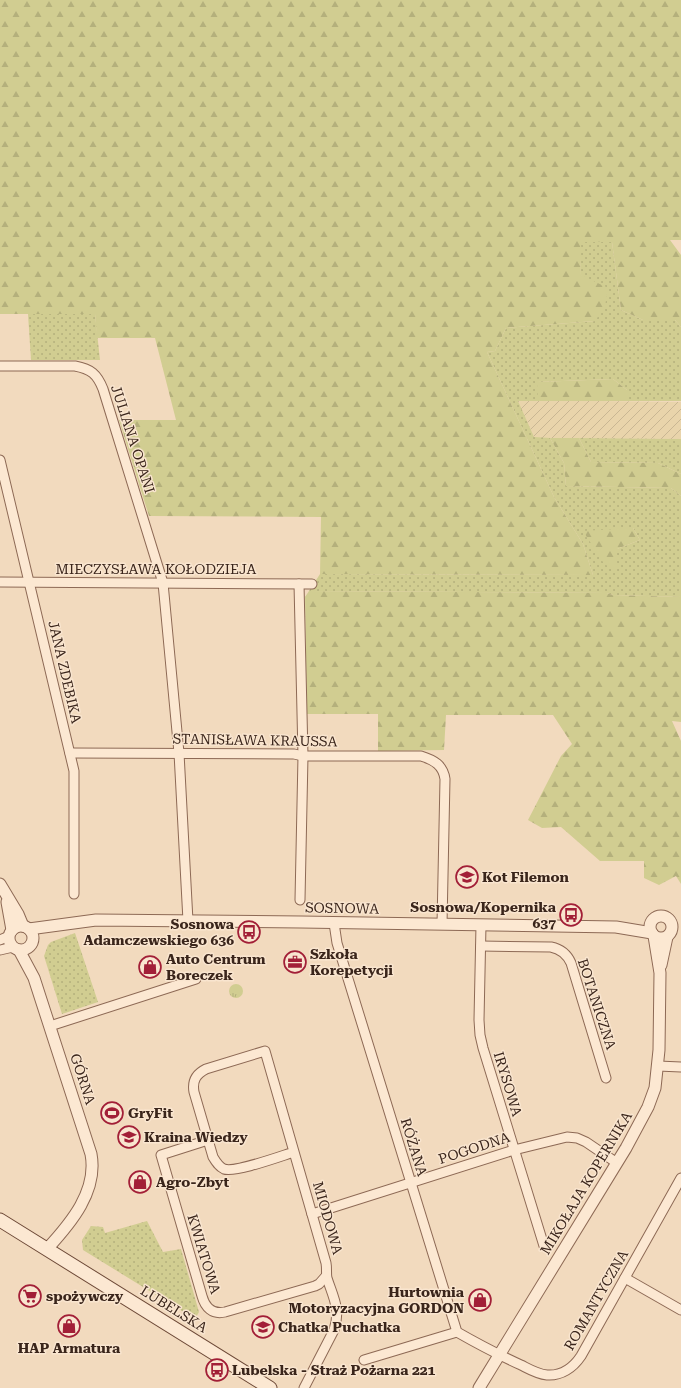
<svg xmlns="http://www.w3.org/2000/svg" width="681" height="1388" font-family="'Roboto Serif',serif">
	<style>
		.farmland { fill: url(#farmland-furrows) }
		.grass { fill: url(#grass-dots); fill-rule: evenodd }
		.forest { fill: url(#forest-firs) }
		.park { fill: url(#park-tufts) }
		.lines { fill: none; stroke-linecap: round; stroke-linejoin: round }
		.minor-casing { stroke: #8d6955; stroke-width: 11 }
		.tertiary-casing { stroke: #8d6955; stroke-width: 13 }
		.secondary-casing { stroke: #6e4a38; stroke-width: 15 }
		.minor { stroke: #fce8d2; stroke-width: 9 }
		.tertiary { stroke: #fce8d2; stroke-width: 11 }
		.secondary { stroke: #fce8d2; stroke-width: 13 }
		.labels { text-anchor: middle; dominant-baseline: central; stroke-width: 3; stroke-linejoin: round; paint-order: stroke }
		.street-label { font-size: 14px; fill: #3a251b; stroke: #f9e5cf }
		.poi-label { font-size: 14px; font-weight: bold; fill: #3a251b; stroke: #f9e5cf; text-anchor: start }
	</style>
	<defs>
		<pattern id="farmland-furrows" width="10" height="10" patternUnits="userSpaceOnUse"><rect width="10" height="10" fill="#e9d4ab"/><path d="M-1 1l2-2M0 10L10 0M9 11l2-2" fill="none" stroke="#c9b693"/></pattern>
		<pattern id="grass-dots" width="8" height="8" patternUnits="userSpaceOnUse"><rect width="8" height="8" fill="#d1cd91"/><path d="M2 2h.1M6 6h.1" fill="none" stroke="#b4b07c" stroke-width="1.8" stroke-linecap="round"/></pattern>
		<pattern id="forest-firs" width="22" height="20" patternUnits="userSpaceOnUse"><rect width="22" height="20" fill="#d1cd91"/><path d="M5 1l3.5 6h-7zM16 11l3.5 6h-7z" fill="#b4b07c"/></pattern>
		<pattern id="park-tufts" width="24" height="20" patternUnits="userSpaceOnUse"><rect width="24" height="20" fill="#d1cd91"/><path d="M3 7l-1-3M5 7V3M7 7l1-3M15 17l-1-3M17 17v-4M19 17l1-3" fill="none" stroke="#b4b07c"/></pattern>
	</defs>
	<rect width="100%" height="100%" fill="#f2dabe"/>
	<!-- farmland -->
	<path class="farmland" d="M517,400l164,2v37l-147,-1z"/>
	<!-- grass -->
	<g class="grass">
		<path d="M579,242h33l9,68 22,10h32l6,7v74h-54v-11l-14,-11 -75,3v19h-20l16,36 16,1 14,25 2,23 105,2 10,8v101l-68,-2 -6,-2 -298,-2 11,-17 273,1 -10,-31 -29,-47 -67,-145 8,-1 11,-23 89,-7 -14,-46zM633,528l7,12 -23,9z"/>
		<path d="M28,314h67l5,46h-69z"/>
		<path d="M579,438l102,1v35l-23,-11 -67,-1z"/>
		<path d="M75,933l23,69 -36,12 -18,-58 4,-11 3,-3z"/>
		<path d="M147,1221l16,31 18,-3 18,63 -4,7 -112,-69 -1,-10 9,-14 12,1 2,6z"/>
	</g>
	<!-- forest -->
	<g class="forest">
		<path d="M0,0h681v240h-11l11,15v72l-6,-7h-32l-22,-10 -9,-68h-32l1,33 27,13 -3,18 -10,15 -89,7 -11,23 -8,1 67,145 29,47 10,31 -273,-1 1,-57 -172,-1 -30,-96h57l-21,-82h-58l-2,-24h-95z"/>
		<path d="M613,379l14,11v11h-89l-1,-19z"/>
		<path d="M550,438h29l12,24 67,1 23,11v22l-10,-8 -105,-2 -2,-23z"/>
		<path d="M633,528l7,12 -23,9v22h-4l-10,-9 -20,-31z"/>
		<path d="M309,591l298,2 6,2 68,2v125l-9,-1 9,20v143l-5,-8 -17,9 -15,-7v-17h-44l-39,-34 -19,1 -14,-8 33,-64 11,-12 -19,-29h-107l-2,35 -66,1v-37h-71l-2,-117z"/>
	</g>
	<!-- park -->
	<circle class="park" cx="236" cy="991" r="7"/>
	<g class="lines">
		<!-- minor casing -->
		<g class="minor-casing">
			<g id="minor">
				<path d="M0,366h75c16,3 22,8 28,23l60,194 16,170 9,168"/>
				<path d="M0,460l74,311v123"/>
				<path d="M0,582l312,2"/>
				<path d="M299,584l4,172 -3,144"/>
				<path d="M70,753l224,1 9,2h118c13,4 22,9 24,23l-3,145"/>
				<path d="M334,923l3,20 120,389c21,12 42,23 64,33 8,4 16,9 26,10 14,1 26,-7 34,-19l100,-178"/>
				<path d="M481,925l-2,95 1,15 3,13 61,198"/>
				<path d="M0,940l9,-4"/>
				<path d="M481,946l70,1c10,2 16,7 20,16l35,115"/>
				<path d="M0,950l13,-3"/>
				<path d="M50,1026l146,-47"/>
				<path d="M658,1066l23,1"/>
				<path d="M208,1140l-47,15 41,141c3,11 10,19 23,16l90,-26 4,-2 7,-8"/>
				<path d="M294,1152c-13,4 -59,21 -70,17 -5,-2 -8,-7 -11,-12l-19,-65c-2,-11 2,-18 12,-23l59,-18 61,212c1,5 0,11 1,15 6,19 14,31 7,52l-30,58"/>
				<path d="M312,1214l202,-64 53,-13 10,1 9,4 31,21"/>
				<path d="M625,1278l56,32"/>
				<path d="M364,1360l93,-28"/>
			</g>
		</g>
		<!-- tertiary casing -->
		<g class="tertiary-casing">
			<g id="tertiary">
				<path d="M0,884l18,30 5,12"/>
				<path d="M7,902l5,28"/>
				<circle cx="661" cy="927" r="11"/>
				<circle cx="21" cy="938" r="12"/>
				<path d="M29,929l67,-9 205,2 315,5 36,6"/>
				<path d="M19,950l15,28 57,176c7,37 -20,69 -44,95"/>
				<path d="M661,965l6,-28"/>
				<path d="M479,1388l147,-240 22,-41 7,-19 4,-38 1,-77 -6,-37"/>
			</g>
		</g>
		<!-- secondary casing -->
		<g class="secondary-casing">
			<path id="secondary" d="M0,1220l270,168"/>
		</g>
		<!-- minor -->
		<use href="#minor" class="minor"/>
		<!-- tertiary -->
		<use href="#tertiary" class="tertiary"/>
		<!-- secondary -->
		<use href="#secondary" class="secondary"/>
	</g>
	<!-- icons -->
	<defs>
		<g id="school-ring" transform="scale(1.15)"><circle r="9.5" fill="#f9e5cf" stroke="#a21f37" stroke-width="1.5"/><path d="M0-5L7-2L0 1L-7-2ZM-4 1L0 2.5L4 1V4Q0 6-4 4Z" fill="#a21f37"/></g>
		<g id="bus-ring" transform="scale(1.15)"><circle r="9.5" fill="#f9e5cf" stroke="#a21f37" stroke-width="1.5"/><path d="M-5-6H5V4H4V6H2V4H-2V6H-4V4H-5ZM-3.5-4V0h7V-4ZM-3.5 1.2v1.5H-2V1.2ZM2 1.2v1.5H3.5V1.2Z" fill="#a21f37"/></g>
		<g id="office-ring" transform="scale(1.15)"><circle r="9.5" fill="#f9e5cf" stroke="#a21f37" stroke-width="1.5"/><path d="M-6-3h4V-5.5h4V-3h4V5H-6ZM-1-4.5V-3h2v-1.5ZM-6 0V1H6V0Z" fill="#a21f37"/></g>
		<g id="shop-ring" transform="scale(1.15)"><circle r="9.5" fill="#f9e5cf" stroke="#a21f37" stroke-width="1.5"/><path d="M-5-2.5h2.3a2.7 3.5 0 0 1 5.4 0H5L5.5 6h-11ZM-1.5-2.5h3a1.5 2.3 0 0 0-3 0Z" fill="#a21f37"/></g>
		<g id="stadium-ring" transform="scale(1.15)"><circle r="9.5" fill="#f9e5cf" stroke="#a21f37" stroke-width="1.5"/><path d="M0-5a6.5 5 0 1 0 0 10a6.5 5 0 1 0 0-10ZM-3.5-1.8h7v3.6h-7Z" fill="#a21f37"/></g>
		<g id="supermarket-ring" transform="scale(1.15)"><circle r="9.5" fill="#f9e5cf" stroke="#a21f37" stroke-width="1.5"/><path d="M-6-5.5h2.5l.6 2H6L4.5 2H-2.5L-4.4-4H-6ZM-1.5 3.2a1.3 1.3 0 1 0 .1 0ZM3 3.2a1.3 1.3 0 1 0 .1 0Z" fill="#a21f37"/></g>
	</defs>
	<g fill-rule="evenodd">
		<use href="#school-ring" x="467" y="877"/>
		<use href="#bus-ring" x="571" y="915"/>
		<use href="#bus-ring" x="249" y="932"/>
		<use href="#office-ring" x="295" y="962"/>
		<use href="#shop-ring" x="150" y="967"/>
		<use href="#stadium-ring" x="112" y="1113"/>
		<use href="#school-ring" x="129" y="1137"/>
		<use href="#shop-ring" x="140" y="1182"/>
		<use href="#supermarket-ring" x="30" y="1296"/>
		<use href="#shop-ring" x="480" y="1300"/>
		<use href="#shop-ring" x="69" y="1326"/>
		<use href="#school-ring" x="263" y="1327"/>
		<use href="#bus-ring" x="217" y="1370"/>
	</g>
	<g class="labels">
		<!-- street labels -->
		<g class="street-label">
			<text transform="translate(133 439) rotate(72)">JULIANA OPANI</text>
			<text x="156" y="569">MIECZYSŁAWA KOŁODZIEJA</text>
			<text transform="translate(65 672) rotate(77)">JANA ZDEBIKA</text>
			<text transform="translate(255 740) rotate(1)">STANISŁAWA KRAUSSA</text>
			<text transform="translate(342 908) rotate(1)">SOSNOWA</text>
			<text transform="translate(597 1004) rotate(72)">BOTANICZNA</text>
			<text transform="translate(83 1079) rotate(72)">GÓRNA</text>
			<text transform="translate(508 1084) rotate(73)">IRYSOWA</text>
			<text transform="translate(414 1147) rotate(73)">RÓŻANA</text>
			<text transform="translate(474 1148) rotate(-18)">POGODNA</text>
			<text transform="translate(586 1183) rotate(-59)">MIKOŁAJA KOPERNIKA</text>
			<text transform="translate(328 1218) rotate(74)">MIODOWA</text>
			<text transform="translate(204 1254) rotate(73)">KWIATOWA</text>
			<text transform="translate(596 1300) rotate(-60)">ROMANTYCZNA</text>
			<text transform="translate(174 1309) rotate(32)">LUBELSKA</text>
		</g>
		<!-- poi labels -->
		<g class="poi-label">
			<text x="482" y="877">Kot Filemon</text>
			<text x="556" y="907" text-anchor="end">Sosnowa/Kopernika<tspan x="556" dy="16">637</tspan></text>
			<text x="234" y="924" text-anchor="end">Sosnowa<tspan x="234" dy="16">Adamczewskiego 636</tspan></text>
			<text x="310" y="954">Szkoła<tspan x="310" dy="16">Korepetycji</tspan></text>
			<text x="166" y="959">Auto Centrum<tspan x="166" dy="16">Boreczek</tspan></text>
			<text x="128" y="1113">GryFit</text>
			<text x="144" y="1137">Kraina Wiedzy</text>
			<text x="156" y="1182">Agro-Zbyt</text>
			<text x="464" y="1292" text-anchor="end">Hurtownia<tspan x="464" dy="16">Motoryzacyjna GORDON</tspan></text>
			<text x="46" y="1296">spożywczy</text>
			<text x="278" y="1327">Chatka Puchatka</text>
			<text x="69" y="1348" text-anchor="middle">HAP Armatura</text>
			<text x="232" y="1370">Lubelska - Straż Pożarna 221</text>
		</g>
	</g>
</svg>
